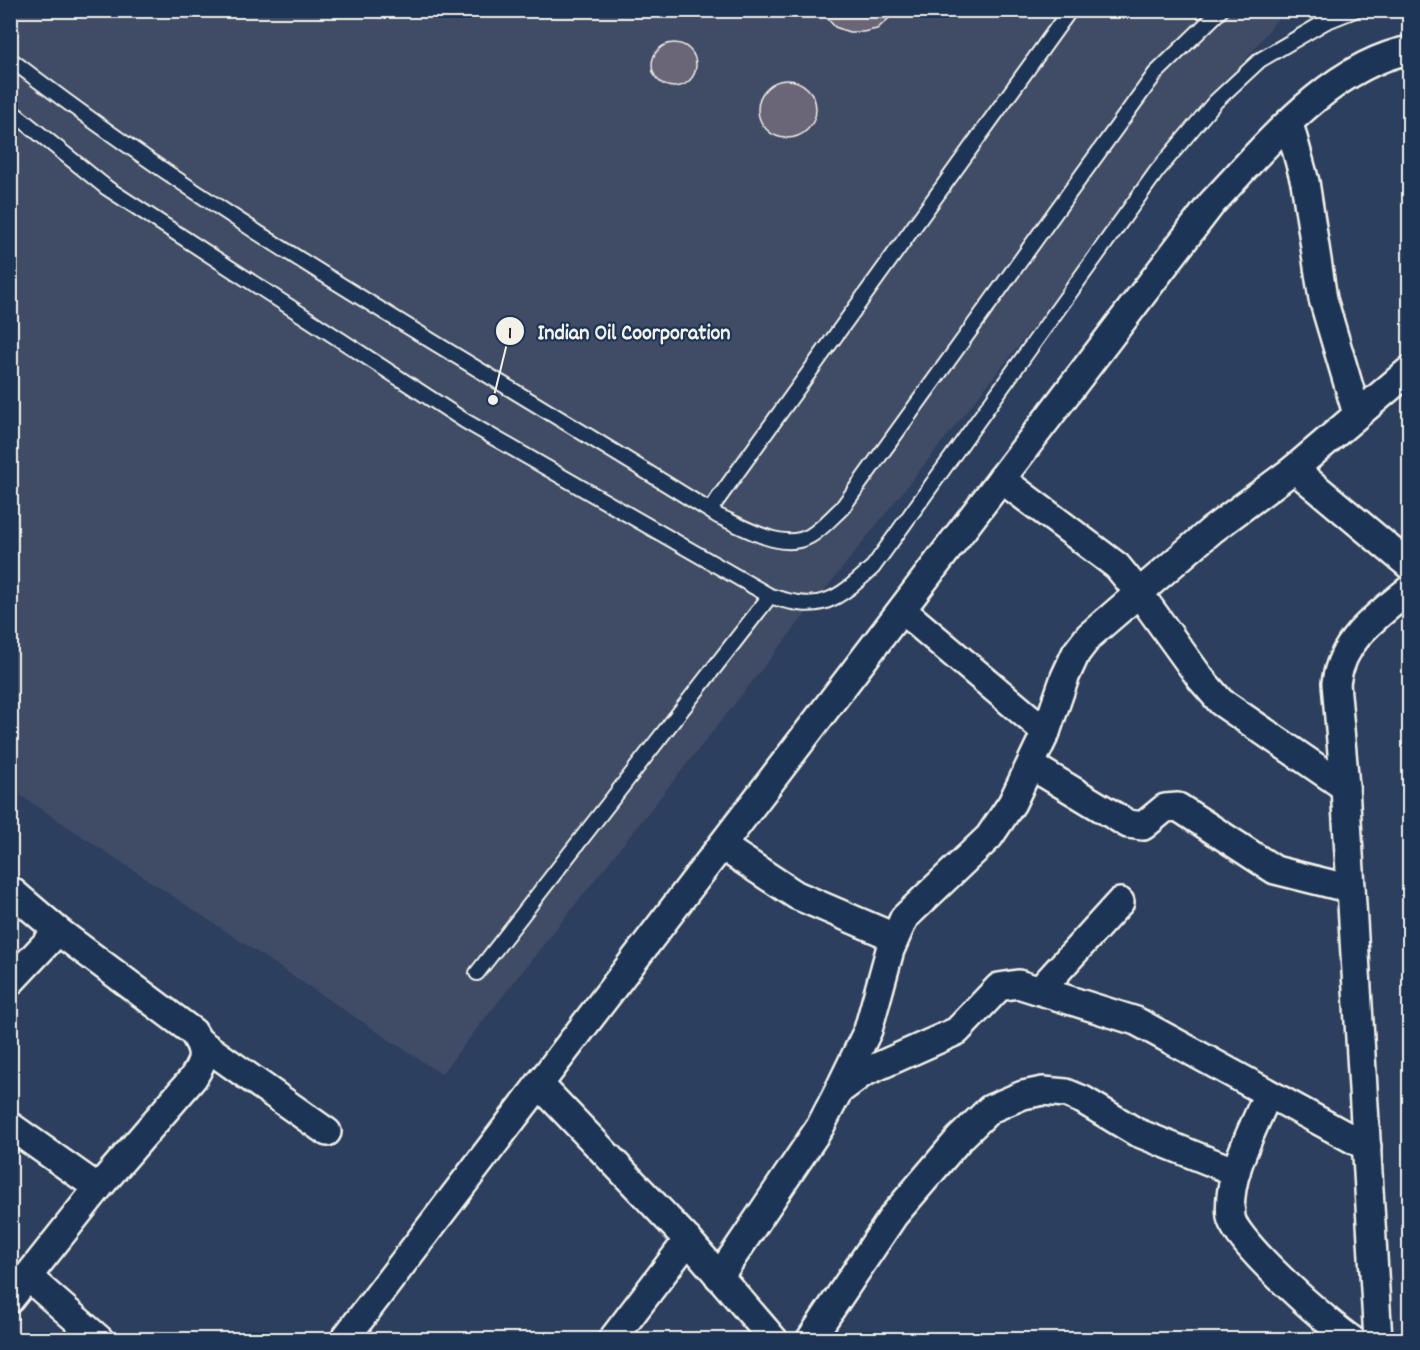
<svg xmlns="http://www.w3.org/2000/svg" width="1420" height="1350" font-family="Dekko,sans-serif">
	<style>
		.built { fill: #404b66 }
		.building { fill: #6b6678; stroke: #f4f1e8; stroke-width: 1.5 }
		.lines { fill: none; stroke-linecap: round; stroke-linejoin: round }
		.service-casing { stroke: #f4f1e8; stroke-width: 18 }
		.minor-casing { stroke: #f4f1e8; stroke-width: 32 }
		.service { stroke: #1d3557; stroke-width: 14 }
		.minor { stroke: #1d3557; stroke-width: 27 }
		.leader { fill: none; stroke: #f4f1e8; stroke-width: 2 }
		.callout-dot { fill: #f4f1e8; stroke: #1d3557; stroke-width: 2 }
		.mark-label { font-size: 18px; text-anchor: middle; font-weight: bold; fill: #111 }
		.callout-label { font-size: 22px; text-anchor: middle; font-weight: bold; fill: #f4f1e8; stroke: #1d3557; stroke-width: 4.5; stroke-linejoin: round; paint-order: stroke }
	</style>
	<rect width="100%" height="100%" fill="#2d3f5e"/>
	<filter id="ink" filterUnits="userSpaceOnUse"><feTurbulence type="fractalNoise" baseFrequency=".0167" numOctaves="2"/><feDisplacementMap in="SourceGraphic" scale="12" xChannelSelector="R" yChannelSelector="G"/><feConvolveMatrix kernelMatrix="1 2 1 2 8 2 1 2 1" color-interpolation-filters="sRGB"/></filter>
	<g filter="url(#ink)">
		<!-- built -->
		<path class="built" d="M10,11h1274l-843,1063 -430,-285z"/>
		<!-- building -->
		<g class="building">
			<path d="M820,10h78l-21,19 -14,3h-14l-14,-5z"/>
			<circle cx="674" cy="65" r="22"/>
			<circle cx="787" cy="109" r="29"/>
		</g>
		<g class="lines">
			<!-- service casing -->
			<g class="service-casing">
				<g id="service">
					<path d="M10,59c222,172 471,308 708,457 26,11 64,36 92,20 12,-7 22,-19 32,-28l313,-434 66,-64"/>
					<path d="M10,110l97,78 358,233 305,175c51,17 66,5 103,-29l284,-396 58,-69 45,-42 65,-38 30,-12"/>
					<path d="M710,510l360,-500"/>
					<path d="M477,973l293,-377"/>
				</g>
			</g>
			<!-- minor casing -->
			<g class="minor-casing">
				<g id="minor">
					<path d="M1289,123l16,59 18,117 34,115"/>
					<path d="M1294,469l116,97"/>
					<path d="M1001,479l116,87 22,27 62,86 20,23 124,85"/>
					<path d="M902,610l144,122"/>
					<path d="M1032,766l96,58 15,2 22,-18 13,-1 97,63 76,19"/>
					<path d="M722,846l74,49 98,42"/>
					<path d="M10,890l48,41 135,101c13,20 12,27 0,46l-95,110 -88,111"/>
					<path d="M10,982l48,-51"/>
					<path d="M1040,990l80,-88"/>
					<path d="M201,1043l126,89"/>
					<path d="M540,1085l148,155 86,100"/>
					<path d="M840,1090l23,-17 94,-42 42,-44 19,-3 118,37 231,126"/>
					<path d="M1267,1095c-14,36 -41,81 -36,122 3,24 97,107 121,123"/>
					<path d="M10,1126l88,62"/>
					<path d="M28,1277l72,63"/>
					<path d="M719,1277l101,-150 18,-35 30,-62 22,-80 14,-32 85,-81 23,-34 34,-71 19,-55 11,-24 13,-17 123,-106 82,-61 116,-99"/>
					<path d="M344,1340l868,-1137c53,-56 118,-138 198,-153"/>
					<path d="M612,1340l76,-100"/>
					<path d="M810,1340l84,-125 65,-76 31,-30 33,-14 20,-4 23,2 17,7 53,32 100,40"/>
					<path d="M1378,1340l-33,-553 -9,-104c6,-44 41,-67 74,-94"/>
				</g>
			</g>
			<!-- service -->
			<use href="#service" class="service"/>
			<!-- minor -->
			<use href="#minor" class="minor"/>
		</g>
	</g>
	<!-- callouts -->
	<path class="leader" d="M493 400L510 331"/>
	<g class="callout-dot">
		<circle cx="493" cy="400" r="6"/>
		<circle cx="510" cy="331" r="15"/>
	</g>
	<g class="mark-label">
		<text x="510" y="338">1</text>
	</g>
	<g class="callout-label">
		<text x="634" y="339">Indian Oil Coorporation</text>
	</g>
	<!-- margin -->
	<rect width="1420" height="1350" fill="none" stroke="#1d3557" stroke-width="36"/>
	<rect x="18" y="18" width="1384" height="1314" fill="none" stroke="#f4f1e8" stroke-width="2" filter="url(#ink)"/>
</svg>
